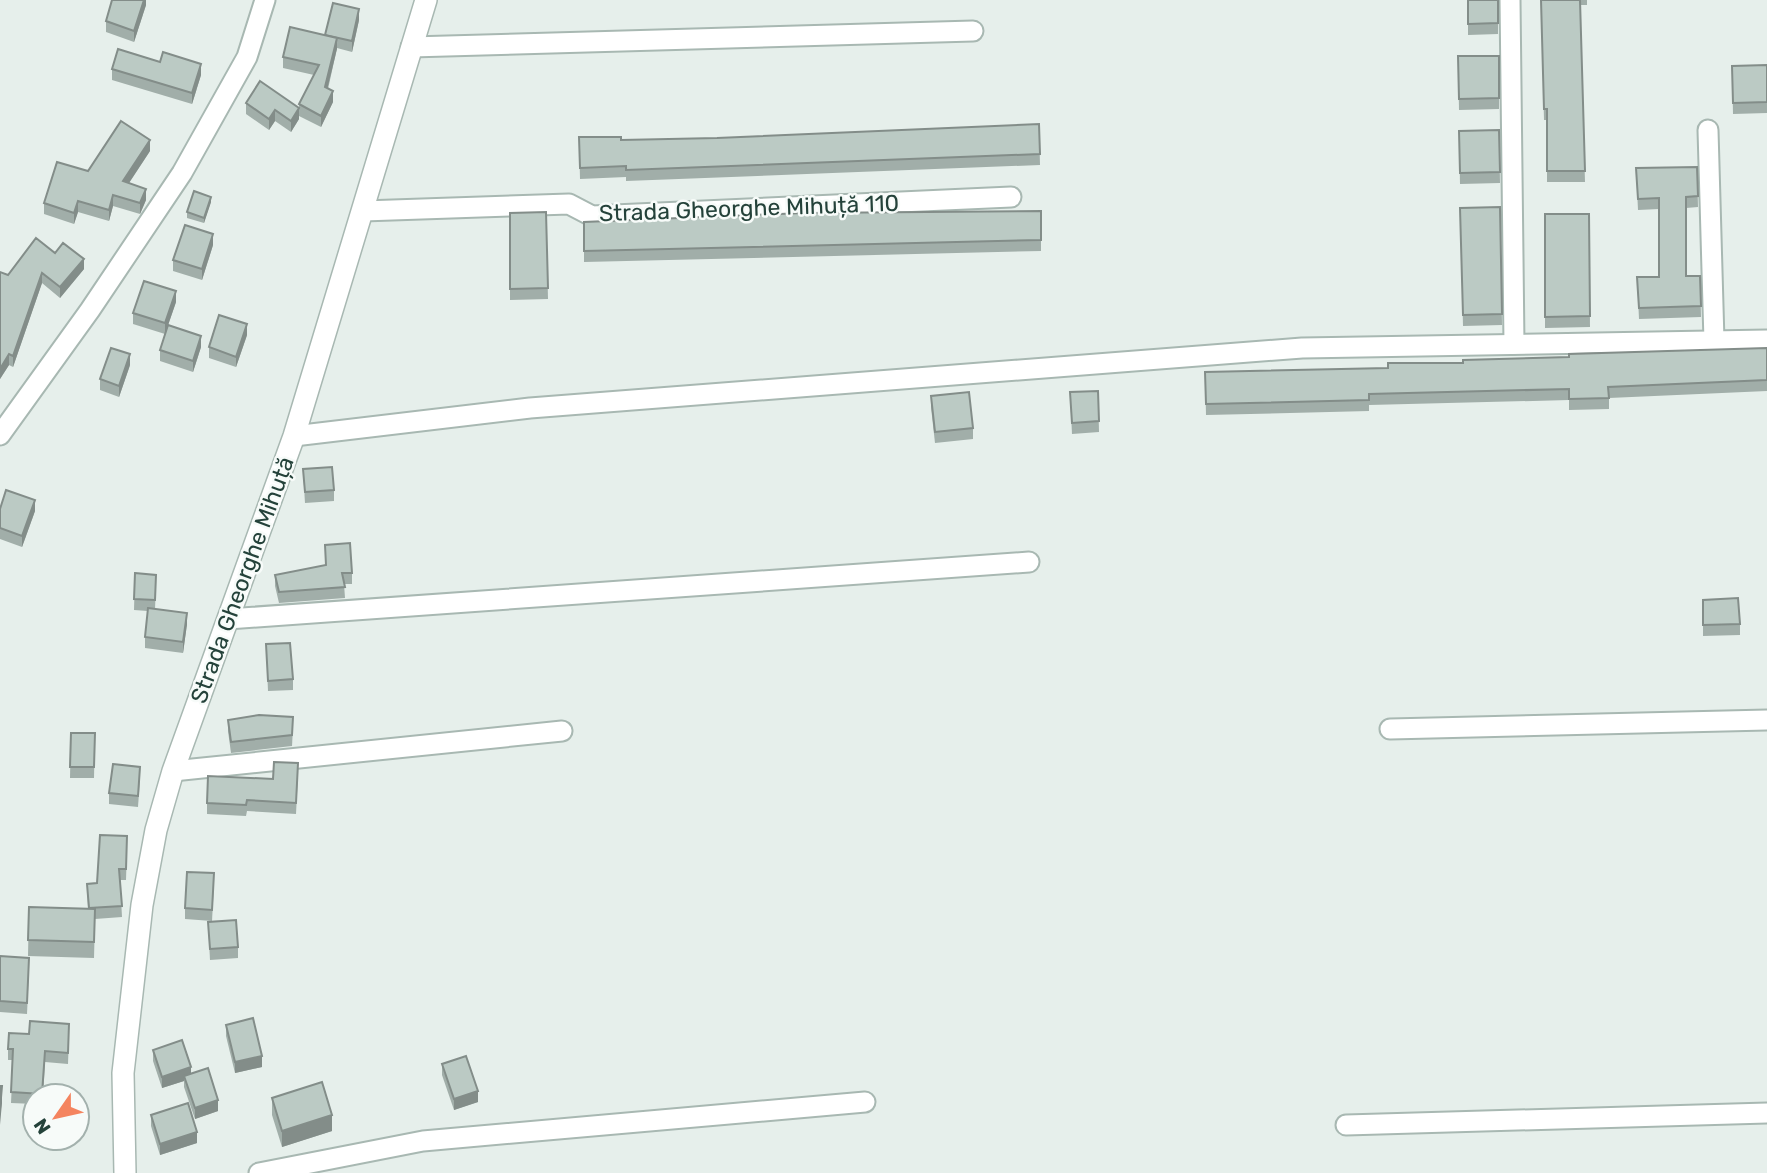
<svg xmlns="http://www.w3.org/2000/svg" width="1767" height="1173" font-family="Rubik,sans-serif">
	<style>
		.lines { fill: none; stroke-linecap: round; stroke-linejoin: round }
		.minor-casing { stroke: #a8b8b2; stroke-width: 23 }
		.tertiary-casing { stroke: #a8b8b2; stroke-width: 24 }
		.minor { stroke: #fff; stroke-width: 19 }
		.tertiary { stroke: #fff; stroke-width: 21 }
		.wall { fill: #a1aea9 }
		.shaded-wall { fill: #838d89 }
		.building { fill: #bbcac4; stroke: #838d89; stroke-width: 2 }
		.labels { text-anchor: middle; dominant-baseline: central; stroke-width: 5; stroke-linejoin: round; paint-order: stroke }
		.street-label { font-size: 23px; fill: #24423a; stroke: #f7fbf9 }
	</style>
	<rect width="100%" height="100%" fill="#e6efeb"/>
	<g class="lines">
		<!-- minor casing -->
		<g class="minor-casing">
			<g id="minor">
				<path d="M1510,0l4,344"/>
				<path d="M411,47l562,-16"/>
				<path d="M1708,130l6,211"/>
				<path d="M363,211l206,-7 23,12 419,-19"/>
				<path d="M0,435l90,-125 92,-137 65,-116 18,-57"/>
				<path d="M294,436l236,-28 772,-60 465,-8"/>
				<path d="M228,619l801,-57"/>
				<path d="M1390,729l377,-9"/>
				<path d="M173,771l389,-40"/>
				<path d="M1346,1125l421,-12"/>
				<path d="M259,1173l164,-32 442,-39"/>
			</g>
		</g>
		<!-- tertiary casing -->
		<g class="tertiary-casing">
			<path id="tertiary" d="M125,1173l-2,-100 19,-168 14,-75 17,-59 121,-335 132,-436"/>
		</g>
		<!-- minor -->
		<use href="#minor" class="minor"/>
		<!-- tertiary -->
		<use href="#tertiary" class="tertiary"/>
	</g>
	<!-- wall -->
	<g class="wall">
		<path d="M144,0h2v5l-12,37 -28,-10v-11z"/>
		<path d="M1468,0h30v34l-30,1z"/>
		<path d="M1541,0h46v5h-7l5,177h-38v-62h-3z"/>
		<path d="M359,20l-7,32 -15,-4 -9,41 5,13 -12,25 -22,-11v3l-8,13 -16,-11 -6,9 -23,-16v-11l53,5v-4l15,-29 -31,-7v-11l42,-22z"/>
		<path d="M1458,56h41v53l-40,1z"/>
		<path d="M1767,65v48l-34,1 -1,-48z"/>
		<path d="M112,69l89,6 -9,29 -80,-24z"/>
		<path d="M1039,124l1,41 -414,16v-4l-46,2 -1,-42 42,3 96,-2z"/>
		<path d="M1499,130l1,53 -40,1 -1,-53z"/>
		<path d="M150,151l-21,32 17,17 -6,14 -27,-8 -4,15 -31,-9 -4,12 -30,-10v-11l44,-32z"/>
		<path d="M1697,167l1,40 -12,1v68h14l1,41 -62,2 -2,-42h22v-68l-21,1 -2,-42z"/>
		<path d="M211,202l-7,21 -17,-5v-6z"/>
		<path d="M1500,207l2,118 -39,1 -3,-118z"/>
		<path d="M1041,211v40l-457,11v-40z"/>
		<path d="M546,212l2,87 -38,1v-87z"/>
		<path d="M1545,214h44l1,113 -45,1z"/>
		<path d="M213,245l-11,35 -29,-9v-11z"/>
		<path d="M55,253l29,16 -24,29 -18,-15 -29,84 -4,-2 -9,14v-107l8,3z"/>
		<path d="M176,302l-8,23 33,22 -8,25 -33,-11v-11l5,-16 -32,-10v-11z"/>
		<path d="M247,335l-11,32 -27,-9v-11z"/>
		<path d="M1767,348v43l-158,7v11l-40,1v-10l-200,5v6l-163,4 -1,-43 183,-4 181,-11z"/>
		<path d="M130,365l-11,32 -19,-7v-11z"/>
		<path d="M1098,391l1,41 -27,2 -2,-42z"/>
		<path d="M931,396l42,32v11l-38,4 -4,-36z"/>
		<path d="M303,469l31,21v11l-29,2z"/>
		<path d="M0,509l35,2 -13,36 -22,-8z"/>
		<path d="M325,545l27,28v11h-8l1,14 -66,5 -4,-17v-11l51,-10z"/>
		<path d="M135,573l21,12 -1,24 32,15 -4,29 -38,-5v-11l3,-26 -14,-1z"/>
		<path d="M1703,600l37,24v11l-37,1z"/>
		<path d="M266,644l27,35v11l-25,1z"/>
		<path d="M228,720l65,8 -1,18 -61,7 -3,-22z"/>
		<path d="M71,733h24l-1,45h-24z"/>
		<path d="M298,774l-2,40 -49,-3 -1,5 -39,-2v-11l66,-24z"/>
		<path d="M140,778l-2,29 -29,-3v-11z"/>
		<path d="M127,847l-1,33h-6l2,37 -27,2 -1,39 -66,-2 1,-49 59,2 -1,-25 10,-1z"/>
		<path d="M214,884l-2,37 -27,-2v-11z"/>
		<path d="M208,922l30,25v11l-28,2z"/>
		<path d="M0,956l29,13 -2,45 -27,-2z"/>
		<path d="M226,1025l36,42 -27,6 -9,-37z"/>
		<path d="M29,1034l40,1 -1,29 -23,-2 -2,34h-8v8l-24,-1 2,-43h-5v-11z"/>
		<path d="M153,1050l38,23 27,38 -23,8 -11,-32v-6l-22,7 -9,-27z"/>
		<path d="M442,1064l36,38 -24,8 -12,-35z"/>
		<path d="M272,1098l60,33 -50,16 -10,-32z"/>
		<path d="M151,1115l46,28 -37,12 -9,-29z"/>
	</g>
	<!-- shaded-wall -->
	<g class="shaded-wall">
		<path d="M144,0h2v5l-12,37v-11z"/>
		<path d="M359,9v11l-7,32v-11z"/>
		<path d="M337,38v11l-12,49v-11z"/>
		<path d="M201,64v11l-9,29v-11z"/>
		<path d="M333,91v11l-12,25v-11z"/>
		<path d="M299,108v11l-8,13v-11z"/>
		<path d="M275,110v11l-6,9v-11z"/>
		<path d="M150,140v11l-27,41v-11z"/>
		<path d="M146,189v11l-6,14v-11z"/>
		<path d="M113,195v11l-4,15v-11z"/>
		<path d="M211,197v5l-7,21v-5z"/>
		<path d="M78,201v11l-4,12v-11z"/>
		<path d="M213,234v11l-11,35v-11z"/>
		<path d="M84,259v10l-24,29v-11z"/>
		<path d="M42,273v10l-29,84v-11z"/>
		<path d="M176,291v11l-11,32v-11z"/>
		<path d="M247,324v11l-11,32v-10z"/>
		<path d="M201,336v11l-8,25v-11z"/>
		<path d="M9,354v11l-9,14v-10z"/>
		<path d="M130,354v11l-11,32v-11z"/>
		<path d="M35,500v11l-13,36v-11z"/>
		<path d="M187,613v11l-4,29v-11z"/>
		<path d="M262,1056v11l-27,6v-11z"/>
		<path d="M191,1067v11l-7,-2v5l-22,7v-11z"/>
		<path d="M2,1086v17l-2,22v-16z"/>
		<path d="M478,1091v11l-24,8v-11z"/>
		<path d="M218,1100v11l-23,8v-11z"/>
		<path d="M332,1115v16l-50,16v-16z"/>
		<path d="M197,1132v11l-37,12v-11z"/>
	</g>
	<!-- building -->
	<g class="building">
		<path d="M112,0h32l-10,31 -28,-10z"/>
		<path d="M1468,0h30v23l-30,1z"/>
		<path d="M1541,0h39l5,171h-38v-62h-3z"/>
		<path d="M333,3l26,6 -7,32 -27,-6z"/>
		<path d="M290,27l47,11 -12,49 8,4 -12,25 -22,-12 20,-39 -36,-8z"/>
		<path d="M118,49l42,13 3,-10 38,12 -9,29 -80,-24z"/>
		<path d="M1458,56h41v42l-40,1z"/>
		<path d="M1767,65v37l-34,1 -1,-37z"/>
		<path d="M260,81l39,27 -8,13 -16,-11 -6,9 -23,-16z"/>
		<path d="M121,121l29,19 -27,41 23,8 -6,14 -27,-8 -4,15 -31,-9 -4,12 -30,-10 13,-41 31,9z"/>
		<path d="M1039,124l1,30 -414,16v-4l-46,2 -1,-31h42v3l96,-2z"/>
		<path d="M1499,130l1,42 -40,1 -1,-42z"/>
		<path d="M1697,167l1,29 -12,1v79h14l1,30 -62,2 -2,-31h22v-79l-21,1 -2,-31z"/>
		<path d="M194,191l17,6 -7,21 -17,-6z"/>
		<path d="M1500,207l2,107 -39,1 -3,-107z"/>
		<path d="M1041,211v29l-457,11v-29l219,-9z"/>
		<path d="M546,212l2,76 -38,1v-76z"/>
		<path d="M1545,214h44l1,102 -45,1z"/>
		<path d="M185,225l28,9 -11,35 -29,-9z"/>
		<path d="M36,238l19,15 8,-10 21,16 -24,28 -18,-14 -29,83 -4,-2 -9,15v-97l8,3z"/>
		<path d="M144,281l32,10 -11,32 -32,-10z"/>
		<path d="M219,315l28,9 -11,33 -27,-10z"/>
		<path d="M168,325l33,11 -8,25 -33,-11z"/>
		<path d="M111,348l19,6 -11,32 -19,-7z"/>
		<path d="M1767,348v32l-159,7 1,11 -40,1v-10l-200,5v6l-163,4 -1,-32 183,-4v-5h75v-3l106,-3v-3z"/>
		<path d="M1098,391l1,30 -27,2 -2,-31z"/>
		<path d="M969,392l4,36 -38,4 -4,-36z"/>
		<path d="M332,467l2,23 -29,2 -2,-23z"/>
		<path d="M6,490l29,10 -13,36 -22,-8v-19z"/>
		<path d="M350,543l2,30h-10l3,14 -66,5 -4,-17 51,-10 -1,-20z"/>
		<path d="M135,573l21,2 -1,25 -21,-1z"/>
		<path d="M1738,598l2,26 -37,1v-25z"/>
		<path d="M148,608l39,5 -4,29 -38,-5z"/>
		<path d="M290,643l3,36 -25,2 -2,-37z"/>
		<path d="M259,715l34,2 -1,18 -61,7 -3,-22z"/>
		<path d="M71,733h24l-1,34h-24z"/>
		<path d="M274,762l24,1 -2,40 -49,-3 -1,5 -39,-2 1,-27 65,3z"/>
		<path d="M113,764l27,3 -2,29 -29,-3z"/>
		<path d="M100,835l27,1 -1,33h-7l3,37 -33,2 -2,-24 10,-1z"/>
		<path d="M187,872l27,1 -2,37 -27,-2z"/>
		<path d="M29,907l66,2 -1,33 -66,-2z"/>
		<path d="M236,920l2,27 -28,2 -2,-27z"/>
		<path d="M0,956l29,2 -2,45 -27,-2z"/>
		<path d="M253,1018l9,38 -27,6 -9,-37z"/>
		<path d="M30,1021l39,3 -1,29 -23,-2 -3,43 -31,-2 2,-43h-5l1,-16 20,1z"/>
		<path d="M182,1040l9,27 -29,10 -9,-27z"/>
		<path d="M466,1056l12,35 -24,8 -12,-35z"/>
		<path d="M208,1068l10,32 -23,8 -11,-32z"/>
		<path d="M322,1082l10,33 -50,16 -10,-33z"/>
		<path d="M0,1086h2l-2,23z"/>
		<path d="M188,1103l9,29 -37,12 -9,-29z"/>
	</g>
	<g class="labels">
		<!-- street labels -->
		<g class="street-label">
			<text transform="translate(749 208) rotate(-2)">Strada Gheorghe Mihuță 110</text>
			<text transform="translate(242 580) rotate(-70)">Strada Gheorghe Mihuță</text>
		</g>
	</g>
	<!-- north arrow -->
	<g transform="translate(56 1117) rotate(236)"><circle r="33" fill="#f7fbf9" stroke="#a3b1ad" stroke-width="2"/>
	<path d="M0-5L12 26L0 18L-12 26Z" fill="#f4845f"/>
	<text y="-10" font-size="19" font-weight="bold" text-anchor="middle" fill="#24423a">N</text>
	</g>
</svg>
